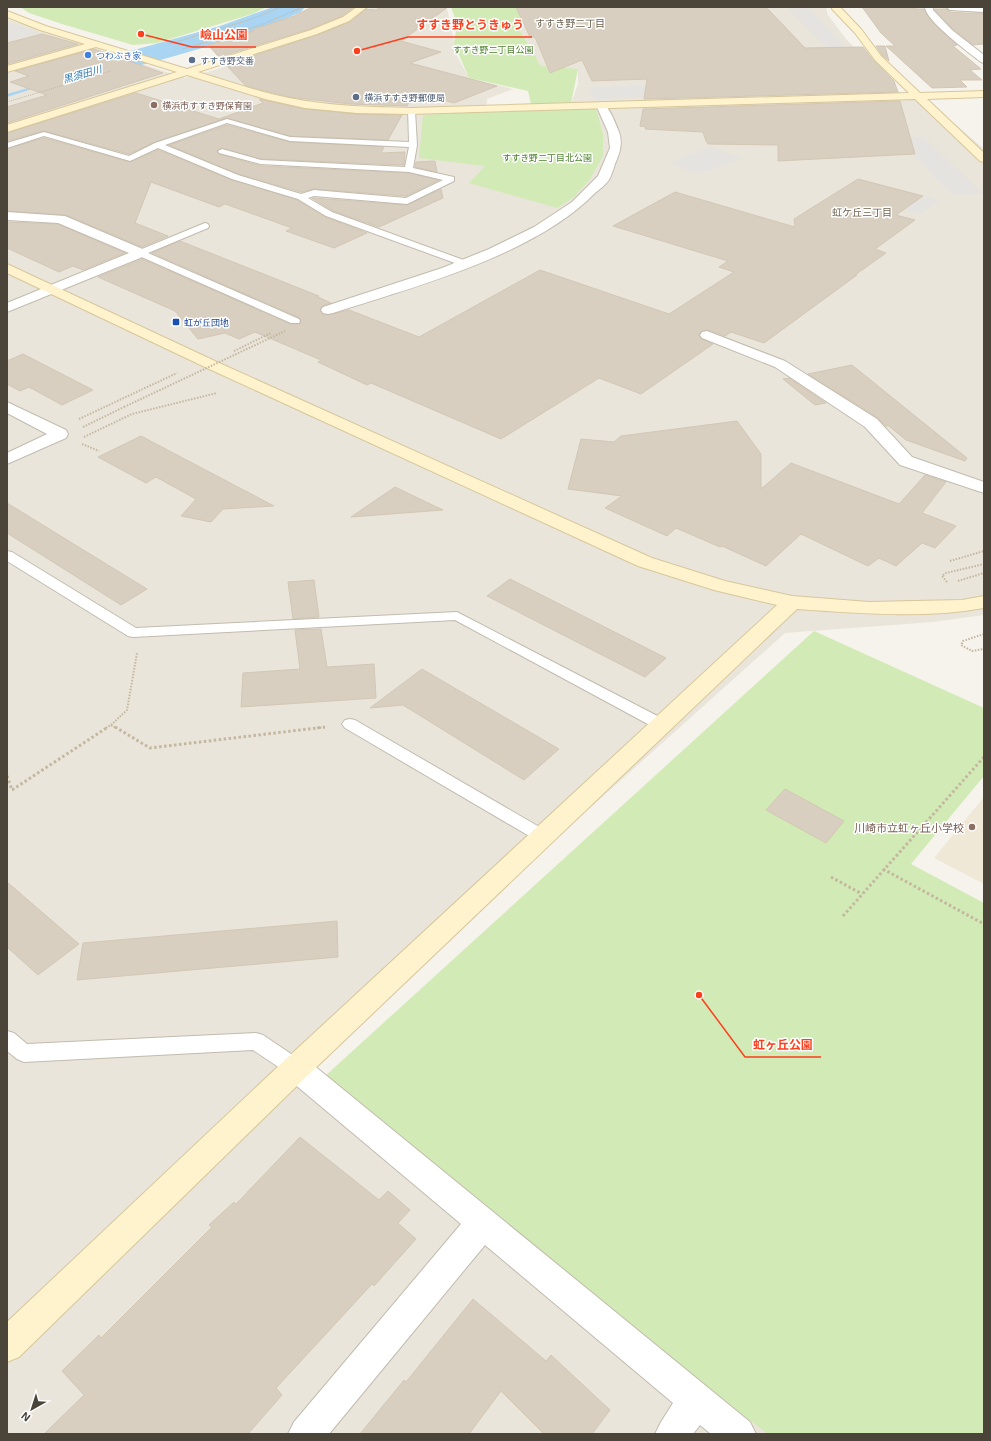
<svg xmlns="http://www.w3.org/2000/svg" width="991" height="1441" font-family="'Exo 2','Noto Sans JP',sans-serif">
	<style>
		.residential { fill: #eae5da }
		.education { fill: #efe8d6 }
		.green { fill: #d2eab5 }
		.parking { fill: #e5e3e0 }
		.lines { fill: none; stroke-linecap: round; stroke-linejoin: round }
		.stream { fill: #a9d4f2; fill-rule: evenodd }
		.river { fill: #a9d4f2; fill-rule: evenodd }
		.building { fill: #d8cfc1; stroke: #d3c7b4 }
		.lane-casing { stroke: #c2bbae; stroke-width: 2 }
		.street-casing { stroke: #c2bbae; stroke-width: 2 }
		.secondary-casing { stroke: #d6c79b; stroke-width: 2 }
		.path-far2 { stroke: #c4b79f; stroke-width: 1; stroke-dasharray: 1 1; stroke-linecap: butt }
		.path-far1 { stroke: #c4b79f; stroke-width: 2; stroke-dasharray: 1.5 1.5; stroke-linecap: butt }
		.path { stroke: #c4b79f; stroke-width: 3; stroke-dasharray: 2.5 2.5; stroke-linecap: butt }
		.lane { fill: #fff; fill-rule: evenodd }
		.street { fill: #fff; fill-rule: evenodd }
		.secondary { fill: #fff3cd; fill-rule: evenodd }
		.path-bridge { stroke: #c4b79f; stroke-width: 2; stroke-dasharray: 1.5 1.5; stroke-linecap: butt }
		.shop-dot { fill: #3f7fe0; stroke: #fff; stroke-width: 1.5 }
		.service-dot { fill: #5c6f8a; stroke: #fff; stroke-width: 1.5 }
		.education-dot { fill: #8d6e63; stroke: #fff; stroke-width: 1.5 }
		.transit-dot { fill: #1a4fb4; stroke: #fff; stroke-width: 1.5 }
		.labels { text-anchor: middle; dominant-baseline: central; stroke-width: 3; stroke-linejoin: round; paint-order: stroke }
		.far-park-label { font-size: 9px; fill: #4a7f2a; stroke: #fff }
		.far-shop-label { font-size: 9px; fill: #366cbe; stroke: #fff; text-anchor: start }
		.far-service-label { font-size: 9px; fill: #4e5e75; stroke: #fff; text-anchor: start }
		.far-education-label { font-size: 9px; fill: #785e54; stroke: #fff; text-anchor: start }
		.far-transit-label { font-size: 9px; fill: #164399; stroke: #fff; text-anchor: start }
		.far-neighbourhood-label { font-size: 10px; fill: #6e6250; stroke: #fff }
		.far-water-label { font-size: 10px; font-style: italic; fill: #2e7ab2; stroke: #fff }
		.education-label { font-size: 11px; fill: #785e54; stroke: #fff; text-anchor: end }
		.leader { fill: none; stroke: #fc3f1d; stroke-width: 1.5 }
		.callout-dot { fill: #fc3f1d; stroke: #fff; stroke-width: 1.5 }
		.callout-label { font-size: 12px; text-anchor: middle; font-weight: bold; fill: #fc3f1d; stroke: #fff; stroke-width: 3; stroke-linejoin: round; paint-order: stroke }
	</style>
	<rect width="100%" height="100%" fill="#f6f3ec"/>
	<!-- residential -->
	<path class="residential" d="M373,7l74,1 10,48 12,22 44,11 -26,10 -1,15 82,-2 10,-28v-14l-37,-4 -23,-39 21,-20h287l2,8 18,24 54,54h19l65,56v466l-51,7 -148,11 -485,435 476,366h-769v-1415l178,59 36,-10 116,-38z"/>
	<!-- education -->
	<path class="education" d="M984,797v87l-50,-26z"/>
	<!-- green -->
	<g class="green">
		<path d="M20,7h247l-15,7 -95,29 -24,2 -71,-21 -33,-11z"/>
		<path d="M451,7h88l-21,20 23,39 37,3 -7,34 -40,1 -3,-13 -59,-13 -15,-35 3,-19z"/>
		<path d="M596,109l7,25v22l-13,23 -16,18 -17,11 -88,-25 16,-17 -66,-8 4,-43 93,-5z"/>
		<path d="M814,631l170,77v68l-73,88 73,39v531h-216l-455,-347z"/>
	</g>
	<!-- parking -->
	<g class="parking">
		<path d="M787,7h21l52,56 -25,-7z"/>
		<path d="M7,22l33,11 -33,9z"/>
		<path d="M704,84l-22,13 -88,2 -6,-12z"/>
		<path d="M924,137l59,57h-32l-54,-56z"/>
		<path d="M711,147l31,11 -44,16 -30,-11z"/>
		<path d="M868,187l52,14 6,-5 14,4 -20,14 -66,-18z"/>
	</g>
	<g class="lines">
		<!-- stream -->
		<path class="stream" d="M41,84l4,1 -38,12v-3z"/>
		<!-- river -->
		<path class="river" d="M273,7h32l-4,5c-58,26 -121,43 -183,59l-9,-2 -4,-6 4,-6 111,-31z"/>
	</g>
	<!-- building -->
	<g class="building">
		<path d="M312,7l41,1 -11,8 -32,13 -91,28 -11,-12 46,-14 -2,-1 42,-14z"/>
		<path d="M380,7h68l-47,34 40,11 -31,11 87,23 -43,17 -39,-11 -8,14 -57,-2 -61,-7 -43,-11 -20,-21 91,-30 33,-13 16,-13 10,1z"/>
		<path d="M516,7h250l39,41 58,-1 11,14 20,20 4,11 -254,7 3,-20 -55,2 -10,-21 -32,13 -15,-36h-5z"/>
		<path d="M862,7h53l1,2h8l7,12 26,24 -4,1 28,23 -11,1 12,10h-22l7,7 -35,1 -46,-42h9l-14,-13z"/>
		<path d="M934,9h13l3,3 16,1h18v31l-11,1 -20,-16z"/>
		<path d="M42,34l36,10 -71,20v-21z"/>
		<path d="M876,46h9l4,15 -7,-6z"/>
		<path d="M94,49l69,24 -156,50v-16l40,-12 -37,-13 19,-6 -14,-5z"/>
		<path d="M136,93l83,26 44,-16 -4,-4 46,10 52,5 45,1 -14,25 -98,-4 -63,-18 -72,24 -26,12 -85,-23 -37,10v-8z"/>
		<path d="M900,101l15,53 -137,7v-16l-70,-1 -2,-3 -3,-9 -58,-3 1,-2 -6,-1 3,-17z"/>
		<path d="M227,125l63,17 94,5 -3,6 24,-1 -1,13 -143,-6 -39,-11 -5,3 2,3 42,12 148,7 30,7 -33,16 -92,-7 -13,3 -63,-18 -69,-29z"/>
		<path d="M44,138l86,24 28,-12 74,30 65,20 28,17 42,16 -33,15 -48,-17 6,-3 -67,-24 -6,3 -68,-25 -16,41 33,13 -26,11 -76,-32 -59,-4v-62z"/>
		<path d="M435,161l2,11 -22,-5 1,-5z"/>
		<path d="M858,179l65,17 -27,19 19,5 -40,29 11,4 -31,22h2l-93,68 -33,-11 -6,4 -17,-6 -6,1 -3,3 2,5 12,5 -72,50 -42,-16 -98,61 -130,-56 -4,2 -49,-23 3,-2 -66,-28 -16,7 -14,-6 -27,6 -23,-28 -77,-34 44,-18 148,65h10l1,-4 -1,-2 -148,-65 28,-12 139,55 -1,1 13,6 -9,3 -2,5 3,3 5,1 21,-5 70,27 121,-67 129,44 65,-42 -15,-5 9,-6 -115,-35 62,-34 120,35 -1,-8z"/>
		<path d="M441,189l2,9 -64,29 -46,-16 -21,-13 95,7z"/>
		<path d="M7,222l51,2 67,29 -42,17 -10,-4 -14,6 -52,-24z"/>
		<path d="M23,354l70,36 -31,15 -33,-18 -9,4 -13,-7v-23z"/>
		<path d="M852,365l115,93 -2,3 -59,-21 -17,-14h-3l-8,-8 -70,-44z"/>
		<path d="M789,378l37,25 -11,2 -32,-26z"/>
		<path d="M737,421l24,33v35l30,-26 108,41 26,-29 21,7 -24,31 34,13 -21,22 -13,-5 -26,23 -17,-8 -11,8 -67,-32 -35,32 -44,-20 -2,1 -44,-19 -9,8 -62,-28 17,-12 -54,-7 13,-50 33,3 7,-6z"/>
		<path d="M141,436l133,70 -51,3 -12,13 -30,-6 15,-17 -40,-22 -10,6 -48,-26z"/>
		<path d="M395,487l48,23 -92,7z"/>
		<path d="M7,503l140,86 -26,16 -114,-72z"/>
		<path d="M510,579l156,79 -21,19 -158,-81z"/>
		<path d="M314,580l5,37 -26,2 -5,-37z"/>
		<path d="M321,629l6,38 47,-3 2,34 -135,9 2,-34 57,-4 -5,-39z"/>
		<path d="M422,669l137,80 -35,31 -121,-75 -33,3z"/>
		<path d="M785,789l59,32 -18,22 -60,-33z"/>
		<path d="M7,882l72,62 -41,31 -31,-28z"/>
		<path d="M337,921l1,36 -261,23 6,-37z"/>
		<path d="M300,1137l79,63 9,-9 22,19 -12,13 18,16 -42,47 -2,-2 -96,104 6,7 -34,39h-204l40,-39 -22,-24 37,-36 2,3 111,-111 -3,-2 25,-23 2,2z"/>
		<path d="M473,1299l73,62 5,-6 59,55 -18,24h-48l-43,-43 -32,43h-109l44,-54 2,2z"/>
	</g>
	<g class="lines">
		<!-- lane casing -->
		<g class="lane-casing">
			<g id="lane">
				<path d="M408,109h3l4,2 2,34 -4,23 41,9v4l-47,23 -93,-8 -6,2 24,14 137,50 2,2 -2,2h-6l-137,-50 -28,-17 -66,-20 -74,-31 -28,13 -86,-25 -37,12v-5l37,-11 85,24 26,-13 72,-24 63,18 119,5zM227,123l63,18 119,6 -4,20 -144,-7 -39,-11 -4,2 1,2 42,11 148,8 34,8 -37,18 -92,-8 -13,4 -63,-19 -73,-30z"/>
				<path d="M205,223l3,1 1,2 -1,2 -60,25 151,66 1,2 -1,2h-8l-154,-68 -2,-2 2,-2z"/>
				<path d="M7,551l5,1 124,76 321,-16 210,109 3,4 -3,4 -5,1 -5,-1 -202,-109 -322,17 -5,-1 -121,-75z"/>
				<path d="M350,719l5,1 193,112 2,4 -2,4 -6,2 -6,-2 -191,-112 -3,-4 3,-4z"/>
				<path d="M7,1031l7,2 13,11 229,-11 7,2 40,27 3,6 -3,6 -7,3 -7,-3 -36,-24 -229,12 -7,-3 -10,-8z"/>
			</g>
		</g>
		<!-- street casing -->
		<g class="street-casing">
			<g id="street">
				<path d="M925,7h8v3l19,20 32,25v8l-3,-1c-12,-9 -56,-42 -56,-55z"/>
				<path d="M946,7h38v5l-34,-2z"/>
				<path d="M601,102c7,2 15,22 18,30 4,12 1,20 -4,32 -1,4 -3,9 -5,14 -3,6 -10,11 -15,15 -60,62 -181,94 -262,120l-5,1 -5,-1 -2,-3 2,-3 119,-39 47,-19 45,-22 38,-25 26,-26 12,-28 -2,-16 -12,-27z"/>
				<path d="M7,212l58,4 80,34 2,3 -2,3 -138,56v-9l122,-50 -71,-30 -51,-3z"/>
				<path d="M707,331l78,30 92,58 35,38 72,25v11l-84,-28 -35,-38 -90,-60 -73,-29 -2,-3 2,-3z"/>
				<path d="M7,402l59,28 2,4 -2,4 -59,26v-11l40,-19 -40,-21z"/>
				<path d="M296,1055l10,4 444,363 6,12h-45l-11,-9 -7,9h-38l6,-12 12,-19 -188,-158 -156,189h-41l6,-12 167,-198 -175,-147 -4,-9 4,-9z"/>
			</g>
		</g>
		<!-- secondary casing -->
		<g class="secondary-casing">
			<g id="secondary">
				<path d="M357,7h10l-18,14 -32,13 -119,38c30,9 60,20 91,26 40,8 81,9 122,10l498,-15 -34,-33 -20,-27 -23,-24v-2h8l21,22 20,27 39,37 64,-2v6l-57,2 57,54v9l-4,-1 -65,-62 -504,15 -54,-1 -52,-5 -40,-9 -78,-24 -180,57v-7l170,-53 -81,-25 -89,25v-6l78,-22 -45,-14 -33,-13v-6l39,15 141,43 124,-39 32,-13z"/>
				<path d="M7,264l210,98 435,196 73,23 67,15 77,6 93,-2 22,-4v12c-60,11 -127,5 -187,1l-491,468 -287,280 -12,5v-40l279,-263 491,-454 -63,-15 -76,-24 -431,-198 -200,-95z"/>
			</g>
		</g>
		<!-- path-far2 -->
		<g class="path-far2">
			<path d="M169,44l83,-25 29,-12"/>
			<path d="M183,49l78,-24 42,-18"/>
			<path d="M7,102l104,-31"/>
		</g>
		<!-- path-far1 -->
		<g class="path-far1">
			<path d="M234,351l37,-18"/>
			<path d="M79,419l98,-46"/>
			<path d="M83,427l41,-20"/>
			<path d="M84,437l48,-23 85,-21"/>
			<path d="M82,444l17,7"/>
			<path d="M950,561l34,-10"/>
			<path d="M958,581l26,-8"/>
			<path d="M947,582l-5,-6 4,-3 38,-9"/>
			<path d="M984,634l-21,7 -2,4 11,6 12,-2"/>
			<path d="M111,725l16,-15 10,-57"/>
			<path d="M106,728l5,-3 5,3"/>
			<path d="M317,728l9,-1"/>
		</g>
		<!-- path -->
		<g class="path">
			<path d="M115,727l35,21 175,-21"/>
			<path d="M7,776l5,14 96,-63"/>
			<path d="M883,869l101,55"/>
			<path d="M831,877l31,17"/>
			<path d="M843,916l141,-159"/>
		</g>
		<!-- lane -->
		<use href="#lane" class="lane"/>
		<!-- street -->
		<use href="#street" class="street"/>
		<!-- secondary -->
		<use href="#secondary" class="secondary"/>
		<!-- path-bridge -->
		<path class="path-bridge" d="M124,407l161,-76"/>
	</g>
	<!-- markers -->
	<circle class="shop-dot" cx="88" cy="55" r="4"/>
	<g class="service-dot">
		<circle cx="192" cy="60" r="4"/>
		<circle cx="356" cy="97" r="4"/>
	</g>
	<g class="education-dot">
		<circle cx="154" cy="105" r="4"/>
		<circle cx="972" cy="827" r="4"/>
	</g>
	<rect class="transit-dot" x="172" y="318" width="8" height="8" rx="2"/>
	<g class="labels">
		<!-- far-park labels -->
		<g class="far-park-label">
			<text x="493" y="49">すすき野二丁目公園</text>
			<text x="547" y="157">すすき野二丁目北公園</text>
		</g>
		<!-- far-shop labels -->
		<g class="far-shop-label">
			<text x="96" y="55">つわぶき家</text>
		</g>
		<!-- far-service labels -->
		<g class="far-service-label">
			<text x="200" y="60">すすき野交番</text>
			<text x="364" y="97">横浜すすき野郵便局</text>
		</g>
		<!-- far-education labels -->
		<g class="far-education-label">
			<text x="162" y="105">横浜市すすき野保育園</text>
		</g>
		<!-- far-transit labels -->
		<g class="far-transit-label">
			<text x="184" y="322">虹が丘団地</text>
		</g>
		<!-- far-neighbourhood labels -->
		<g class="far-neighbourhood-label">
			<text x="570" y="23">すすき野二丁目</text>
			<text x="862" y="212">虹ケ丘三丁目</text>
		</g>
		<!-- far-water labels -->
		<g class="far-water-label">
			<text transform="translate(82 74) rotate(-16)">黒須田川</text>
		</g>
		<!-- education labels -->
		<g class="education-label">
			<text x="964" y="827">川崎市立虹ヶ丘小学校</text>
		</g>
	</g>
	<!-- callouts -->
	<path class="leader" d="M357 51L408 37H532M141 34L192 47H256M699 995L745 1057H821"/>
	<g class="callout-dot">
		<circle cx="357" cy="51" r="4"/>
		<circle cx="141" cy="34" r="4"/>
		<circle cx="699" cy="995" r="4"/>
	</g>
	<g class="callout-label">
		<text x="470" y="29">すすき野とうきゅう</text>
		<text x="224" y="39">嶮山公園</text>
		<text x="783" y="1049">虹ヶ丘公園</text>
	</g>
	<!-- border -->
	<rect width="991" height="1441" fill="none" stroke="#4b4439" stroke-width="16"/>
	<!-- north arrow -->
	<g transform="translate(32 1409) rotate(219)" stroke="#ffffff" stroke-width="3" paint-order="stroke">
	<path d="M0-3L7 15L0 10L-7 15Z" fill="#4b4439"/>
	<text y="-6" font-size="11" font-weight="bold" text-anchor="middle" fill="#4b4439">N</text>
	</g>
</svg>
